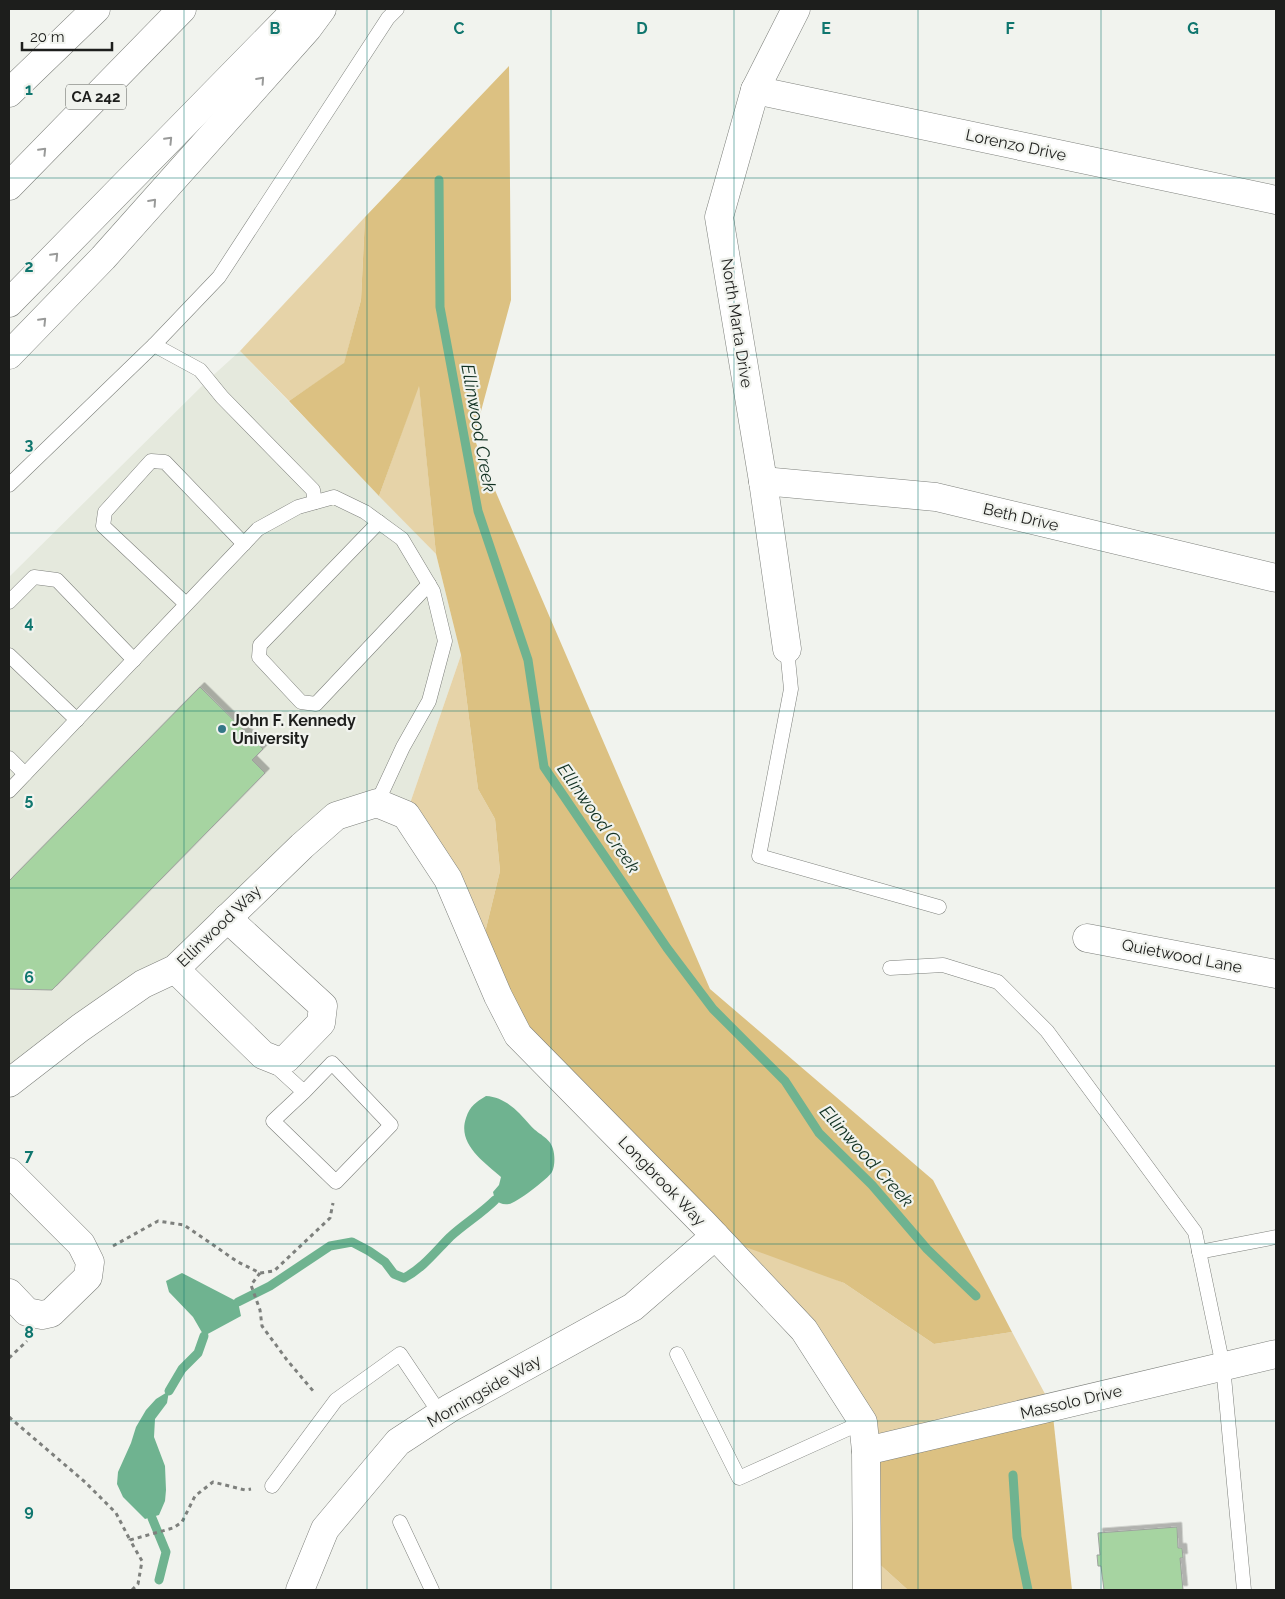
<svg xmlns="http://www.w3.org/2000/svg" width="1285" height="1599" font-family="Raleway,sans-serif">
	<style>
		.built { fill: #e5e9dd }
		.green { fill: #e6d3a8 }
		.forest { fill: #dcc182 }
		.water { fill: #6fb390 }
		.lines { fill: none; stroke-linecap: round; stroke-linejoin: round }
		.stream { stroke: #6fb390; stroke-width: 9 }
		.building { fill: #a6d4a1; stroke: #9da19d; filter: url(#shadow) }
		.service-casing { stroke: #7e807c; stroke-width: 15 }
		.minor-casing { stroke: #7e807c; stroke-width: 29 }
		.motorway-casing { stroke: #7e807c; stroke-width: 29 }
		.path { stroke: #7e807d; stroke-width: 3; stroke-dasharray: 4 4; stroke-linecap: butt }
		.service { stroke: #fff; stroke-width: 14 }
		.minor { stroke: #fff; stroke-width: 28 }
		.motorway { stroke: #fff; stroke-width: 28 }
		.oneway { stroke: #999a99 }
		.grid { fill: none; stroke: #0f766e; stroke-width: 1; stroke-opacity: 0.55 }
		.poi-dot { fill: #347787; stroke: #f1f3ee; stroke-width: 2 }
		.labels { text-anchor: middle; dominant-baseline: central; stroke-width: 4.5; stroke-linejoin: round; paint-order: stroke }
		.shield { fill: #f1f3ee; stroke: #5d5e5b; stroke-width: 1 }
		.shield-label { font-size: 15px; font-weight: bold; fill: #1d1e1c }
		.street-label { font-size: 16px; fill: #1d1e1c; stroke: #f1f3ee }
		.poi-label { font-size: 16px; font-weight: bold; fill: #1d1e1c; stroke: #f1f3ee; text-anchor: start }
		.water-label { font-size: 18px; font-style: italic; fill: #113122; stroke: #f1f3ee }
		.grid-label { font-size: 16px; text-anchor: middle; font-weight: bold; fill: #0f766e; stroke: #f1f3ee; stroke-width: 4.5; stroke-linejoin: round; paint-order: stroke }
	</style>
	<defs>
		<filter id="shadow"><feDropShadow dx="4.5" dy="-4.5" stdDeviation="0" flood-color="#0004"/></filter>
	</defs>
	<rect width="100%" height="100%" fill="#f1f3ee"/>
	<!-- built -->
	<path class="built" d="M240,351l196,203 25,101 -55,160 -70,1 -99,93 -228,174v-506l199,-197z"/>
	<!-- green -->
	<g class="green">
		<path d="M365,217l-4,83 -17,64 -55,37 -49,-50z"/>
		<path d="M419,384l17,170 -57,-58z"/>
		<path d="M461,655l17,134 17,30 5,52 -20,82 -74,-138z"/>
		<path d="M704,1224l140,59 90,61 78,-12 40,75 -186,44 -3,-30z"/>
		<path d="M866,1552l42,38h-41z"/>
	</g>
	<!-- forest -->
	<g class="forest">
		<path d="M509,66l2,234 -37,137 8,23 228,529 223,191 79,152 -78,12 -90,-61 -129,-47 -197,-201 -38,-82 20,-82 -5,-52 -17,-30 -17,-134 -25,-101 -17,-168 -40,110 -90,-95 55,-38 17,-63 4,-83z"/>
		<path d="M1052,1407l20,183h-164l-42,-38v-101z"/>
	</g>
	<!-- water -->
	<g class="water">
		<path d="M486,1096c19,1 32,15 44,29 7,9 20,12 23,24 2,7 2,17 -1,23 -3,6 -37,32 -43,32 -6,1 -10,-1 -14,-4l-2,-8 6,-7 2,-8c-17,-15 -44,-33 -35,-59 4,-12 10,-16 20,-22z"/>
		<path d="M182,1273l56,29 3,14 -37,20 -11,-19 -24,-25 -3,-11z"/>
		<path d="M169,1391l-2,12 -12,16 -1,18 11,29 1,24 -1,11 -6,14 -14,4 -22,-22 -6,-13 1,-12 13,-29 5,-16 10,-17 10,-11z"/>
	</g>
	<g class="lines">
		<!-- stream -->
		<g class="stream">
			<path d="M439,180l1,127 38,204 50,149 16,107 123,181 46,61 72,72 34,52 53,52 55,64 49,47"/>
			<path d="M238,1302l32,-16 60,-40 22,-4 17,9 16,11 9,12 10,4c19,-10 31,-26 46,-41 14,-13 31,-23 45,-37"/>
			<path d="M169,1391l13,-22 16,-16 6,-17"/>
			<path d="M1013,1475l4,62 11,53"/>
			<path d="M152,1518l14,34 -7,28"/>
		</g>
	</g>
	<!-- building -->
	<g class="building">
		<path d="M200,687l63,62 -11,11 13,13 -213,217 -43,-1v-108z"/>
		<path d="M1177,1527l1,21h4l1,10h-3l3,32h-79l-3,-24h-3l-1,-11h3l-2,-22z"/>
	</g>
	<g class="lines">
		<!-- service casing -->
		<g class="service-casing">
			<g id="service">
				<path d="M154,345l65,-68 169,-259 9,-9"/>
				<path d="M9,485l145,-140 46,25 22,27 91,93 2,12"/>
				<path d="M379,522l-119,123 -1,12 42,45 15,2 113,-120"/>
				<path d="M9,602l25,-25 23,3 77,80"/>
				<path d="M186,604l-83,-78 2,-14 46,-51 14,1 79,82"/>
				<path d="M787,649l4,40 -32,167 180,51"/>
				<path d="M9,655l68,65"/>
				<path d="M9,758l16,16"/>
				<path d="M9,791l249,-262 40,-22 36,-10 31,15 37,27 31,52 12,50 -16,60 -26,46 -26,56"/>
				<path d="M890,968l53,-3 55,17 49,49 148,201 28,134 21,224"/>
				<path d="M270,1061l34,31 -31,29 63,61 55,-57 -59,-62 -28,29"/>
				<path d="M1199,1252l77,-15"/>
				<path d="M677,1354l62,124 124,-56"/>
				<path d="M272,1486l64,-86 64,-46 41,61"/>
				<path d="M400,1522l32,68"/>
			</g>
		</g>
		<!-- minor casing -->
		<g class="minor-casing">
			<g id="minor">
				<path d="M755,90l521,110"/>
				<path d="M763,481l173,16 340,81"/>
				<path d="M787,649l-24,-168 -44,-264 36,-127 41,-81"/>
				<path d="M1087,938l189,36"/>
				<path d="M175,969l88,86 15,6 8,-2 35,-36 2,-17 -96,-88"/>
				<path d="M9,1083l71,-55 63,-44 32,-15 127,-123 34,-30 41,-13 29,12 42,64 50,117 20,39 186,189 100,106 59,92 3,29 1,139"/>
				<path d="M9,1172l72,72 9,18 -2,15 -37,36 -9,2 -15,-3 -18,-19"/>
				<path d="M866,1451l410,-97"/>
				<path d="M300,1590l25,-61 73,-87 52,-34 183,-101 82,-71"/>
			</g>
		</g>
		<!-- motorway casing -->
		<g class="motorway-casing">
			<g id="motorway">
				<path d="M9,93l87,-84"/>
				<path d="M9,186l173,-177"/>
				<path d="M9,303l288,-294"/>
				<path d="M9,355l94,-97 205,-230 14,-19"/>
			</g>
		</g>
		<!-- path -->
		<g class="path">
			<path d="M113,1246l45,-25 26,4 54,37 22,11 14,-2 56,-53 3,-15"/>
			<path d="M260,1273l-9,12 9,25 2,16 25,34 27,32"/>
			<path d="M9,1358l18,-17"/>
			<path d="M9,1417l76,65 31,31 14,27"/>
			<path d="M132,1590l6,-6 4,-23 -12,-21 43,-12 9,-6 13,-26 18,-14 32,8 6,-1"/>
		</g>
		<!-- service -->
		<use href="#service" class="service"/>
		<!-- minor -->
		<use href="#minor" class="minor"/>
		<!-- motorway -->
		<use href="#motorway" class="motorway"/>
	</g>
	<!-- one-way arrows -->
	<defs><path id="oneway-chevron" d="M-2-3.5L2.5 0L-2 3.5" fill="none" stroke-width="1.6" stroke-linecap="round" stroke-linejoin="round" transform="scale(1.25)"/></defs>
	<g class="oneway">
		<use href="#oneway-chevron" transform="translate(261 80) rotate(-48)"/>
		<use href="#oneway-chevron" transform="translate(169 140) rotate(-46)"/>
		<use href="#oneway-chevron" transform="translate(43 151) rotate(-46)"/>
		<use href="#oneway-chevron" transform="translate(153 202) rotate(-48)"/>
		<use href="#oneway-chevron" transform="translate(55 256) rotate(-46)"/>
		<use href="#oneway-chevron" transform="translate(43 321) rotate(-46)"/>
	</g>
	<!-- grid -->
	<path class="grid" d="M184,9v1581M367,9v1581M551,9v1581M734,9v1581M918,9v1581M1101,9v1581M9,178h1267M9,355h1267M9,533h1267M9,711h1267M9,888h1267M9,1066h1267M9,1244h1267M9,1421h1267"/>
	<!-- markers -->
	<circle class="poi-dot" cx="222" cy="729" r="5"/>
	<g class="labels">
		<!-- shield labels -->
		<rect class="shield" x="66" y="84.5" width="60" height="25" rx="4"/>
		<g class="shield-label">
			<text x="96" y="97">CA 242</text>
		</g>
		<!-- street labels -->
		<g class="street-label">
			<text transform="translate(1016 145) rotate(12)">Lorenzo Drive</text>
			<text transform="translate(737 323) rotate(81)">North Marta Drive</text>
			<text transform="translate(1021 517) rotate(13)">Beth Drive</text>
			<text transform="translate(219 926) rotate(-44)">Ellinwood Way</text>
			<text transform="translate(1182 956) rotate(11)">Quietwood Lane</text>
			<text transform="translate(662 1181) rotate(46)">Longbrook Way</text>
			<text transform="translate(484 1391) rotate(-30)">Morningside Way</text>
			<text transform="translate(1071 1402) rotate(-13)">Massolo Drive</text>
		</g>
		<!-- poi labels -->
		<g class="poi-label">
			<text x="232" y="720">John F. Kennedy<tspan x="232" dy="18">University</tspan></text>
		</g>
		<!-- water labels -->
		<g class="water-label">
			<text transform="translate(479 428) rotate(80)">Ellinwood Creek</text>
			<text transform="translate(599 818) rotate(55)">Ellinwood Creek</text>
			<text transform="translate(867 1156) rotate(48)">Ellinwood Creek</text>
		</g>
	</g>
	<g class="grid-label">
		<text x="275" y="34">B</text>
		<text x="459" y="34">C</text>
		<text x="642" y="34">D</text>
		<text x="826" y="34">E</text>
		<text x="1010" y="34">F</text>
		<text x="1193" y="34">G</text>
		<text x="29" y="95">1</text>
		<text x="29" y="272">2</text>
		<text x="29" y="450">3</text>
		<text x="29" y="628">4</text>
		<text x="29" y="805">5</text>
		<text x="29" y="983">6</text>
		<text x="29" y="1161">7</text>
		<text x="29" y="1338">8</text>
		<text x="29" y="1516">9</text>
	</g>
	<!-- border -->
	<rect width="1285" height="1599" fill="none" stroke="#1d1e1c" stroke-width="20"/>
	<!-- scale -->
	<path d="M22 42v8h90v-8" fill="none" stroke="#1d1e1c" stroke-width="2.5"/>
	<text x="30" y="42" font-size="15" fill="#1d1e1c" stroke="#f1f3ee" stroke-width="4" paint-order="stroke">20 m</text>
</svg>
